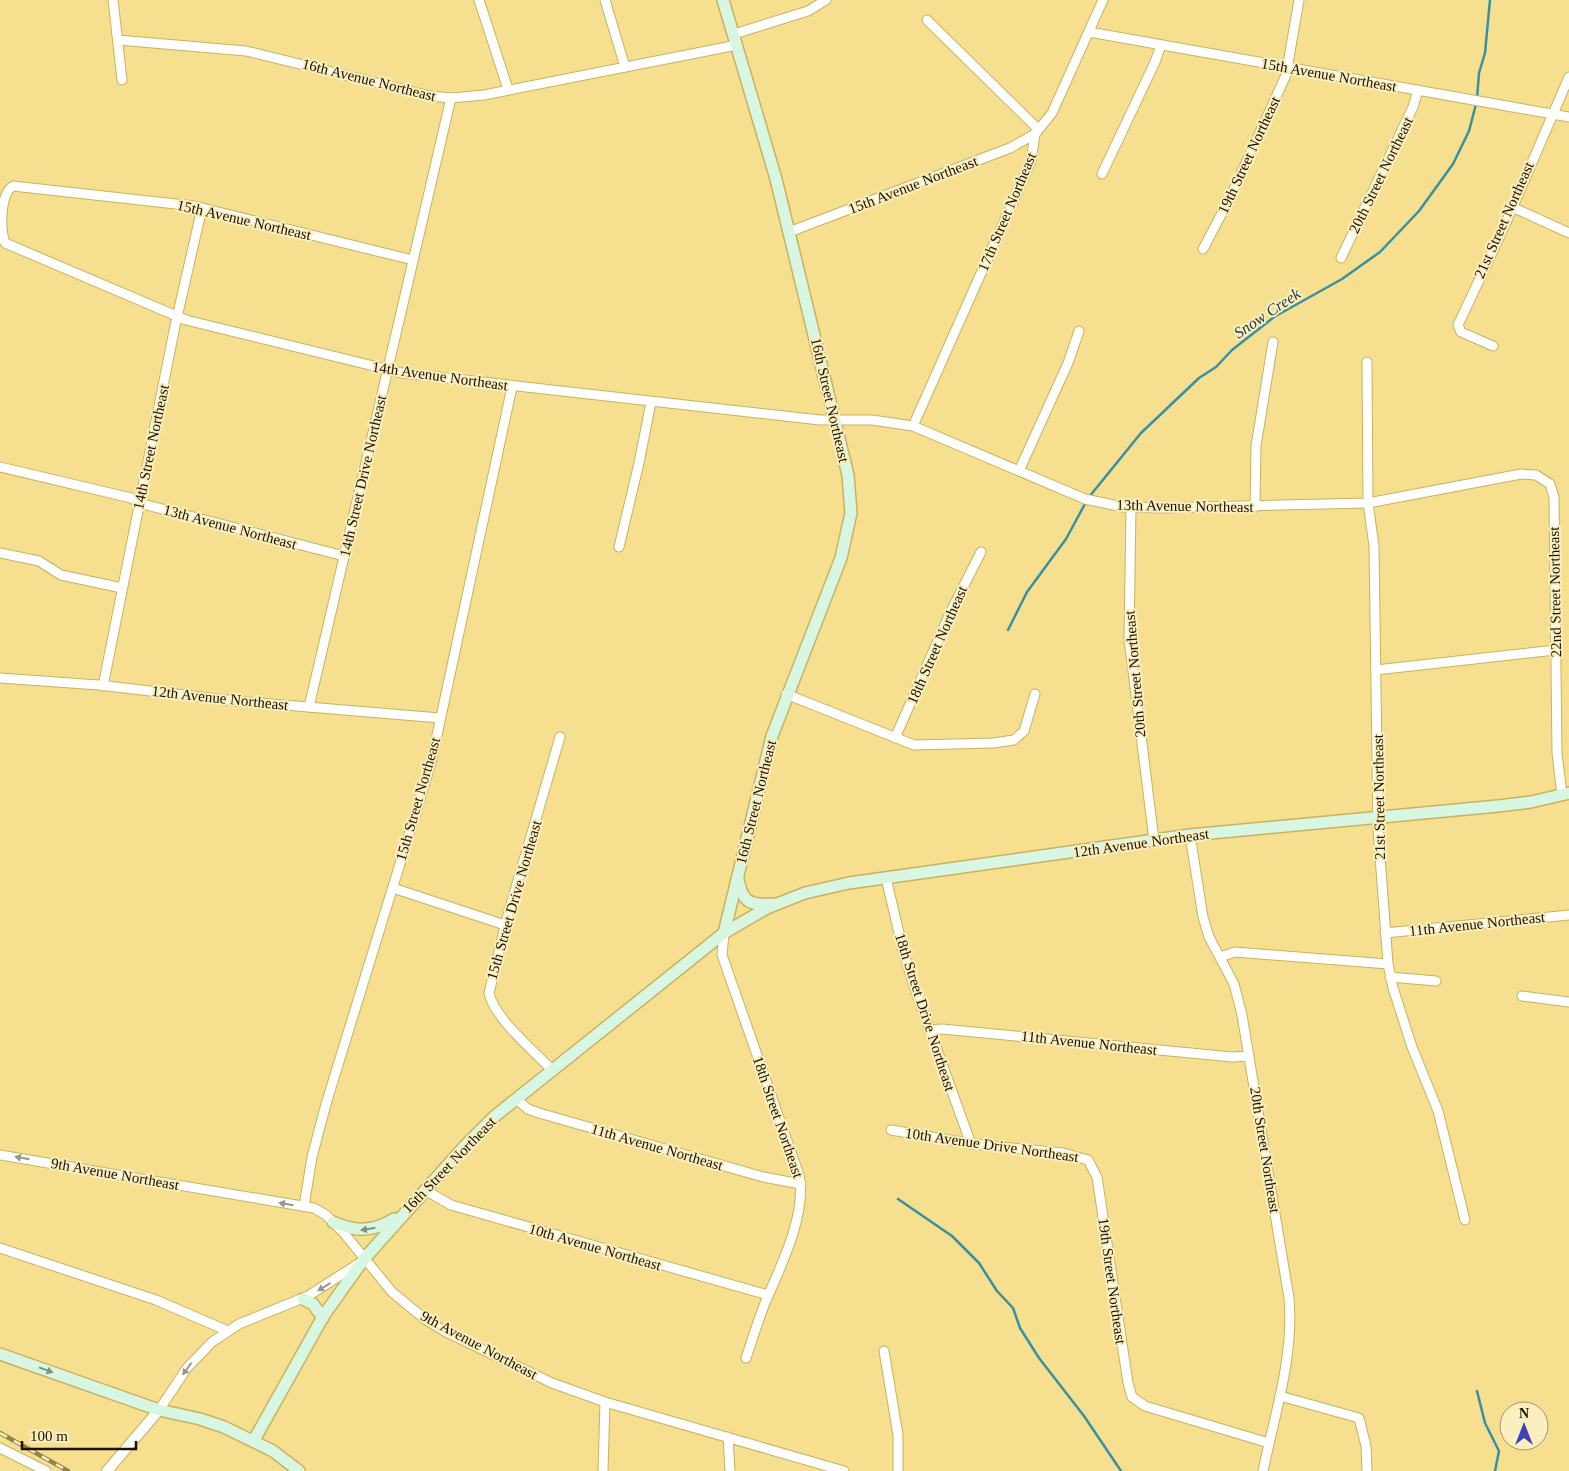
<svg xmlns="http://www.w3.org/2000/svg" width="1569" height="1471" font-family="Georgia,serif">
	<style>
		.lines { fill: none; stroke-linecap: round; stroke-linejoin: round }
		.stream { stroke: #3890a3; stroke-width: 2.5 }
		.minor-casing { stroke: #c8b262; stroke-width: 11 }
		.tertiary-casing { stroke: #c8b262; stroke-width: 12 }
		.secondary-casing { stroke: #c8b262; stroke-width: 14 }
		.minor { stroke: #fff; stroke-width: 9 }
		.tertiary { stroke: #fff; stroke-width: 10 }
		.secondary { stroke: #d8f7e3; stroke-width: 11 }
		.rail-casing { stroke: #91824e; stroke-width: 4.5 }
		.rail { stroke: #fbeebf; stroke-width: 2.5; stroke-dasharray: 8; stroke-linecap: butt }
		.oneway { fill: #98958c }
		.oneway2 { fill: #82907d }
		.labels { text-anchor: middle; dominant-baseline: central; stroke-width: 4; stroke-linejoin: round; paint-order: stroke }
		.street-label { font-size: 15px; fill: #191300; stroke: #fbeebf }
		.water-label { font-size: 16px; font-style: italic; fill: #203b41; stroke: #fbeebf }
	</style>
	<rect width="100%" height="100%" fill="#f6e08f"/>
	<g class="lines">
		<!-- stream -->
		<g class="stream">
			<path d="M1477,99l2,-26 6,-20 5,-53"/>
			<path d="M1089,497l52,-64 58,-55 17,-11 16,-17 42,-33 68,-38 38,-27 39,-41 34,-47 16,-33 7,-27"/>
			<path d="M1008,630l19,-38 39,-53 20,-37"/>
			<path d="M898,1199l54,37 27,27 18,28 16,17 7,20 19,30 45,58 37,55"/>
			<path d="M1477,1391l8,32 14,28 -4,20"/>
		</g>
		<!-- minor casing -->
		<g class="minor-casing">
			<g id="minor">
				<path d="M113,0l9,80"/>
				<path d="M479,0l29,89"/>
				<path d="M605,0l20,67"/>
				<path d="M1089,32l480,85"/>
				<path d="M734,34l74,-23 18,-11"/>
				<path d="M118,40l128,11 184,45 21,2 33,-3 253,-50"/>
				<path d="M1102,174l53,-112 6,-17"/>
				<path d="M1512,207l57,26"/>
				<path d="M789,232l221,-84 25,-14 2,-6 -110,-108"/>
				<path d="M1203,249l27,-51 56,-123 13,-75"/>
				<path d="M1341,258l72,-151 5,-17"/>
				<path d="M413,260l-219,-54 -181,-20c-13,8 -13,43 -8,57l181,77 216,53 418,47h52l41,6 172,73 38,8 38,1 207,-5 153,-29 15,1 14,9 4,13 3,256 5,42"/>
				<path d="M1493,346l-32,-14 -3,-7 47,-100 64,-148"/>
				<path d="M1367,362l1,141 6,43 4,283 10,135 5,24 19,59 26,64 27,109"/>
				<path d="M913,426l118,-265 4,-27 17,-21 51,-113"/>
				<path d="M0,467l131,31 8,5 205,53"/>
				<path d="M1019,471l49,-108 11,-32"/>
				<path d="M1131,507l-2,132 25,201"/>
				<path d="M1255,507l1,-61 17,-104"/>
				<path d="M619,547l20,-84 12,-61"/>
				<path d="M0,553l39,8 22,14 61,13"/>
				<path d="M1376,670l179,-20"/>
				<path d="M0,678l99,7 136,16 205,17"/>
				<path d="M103,686l72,-360 27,-118"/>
				<path d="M786,694l128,51 79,-2 21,-3 10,-9 11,-37"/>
				<path d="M309,707l142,-609"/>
				<path d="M895,738l56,-127 30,-59"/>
				<path d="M1190,835l13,82 6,20 25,47 8,31 47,283c5,59 -14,115 -26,173"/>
				<path d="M886,878l17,72 11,36 57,158"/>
				<path d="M393,888l112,37"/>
				<path d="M724,933l-2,22 77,220c8,37 -17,89 -31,121 -9,20 -15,42 -22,62"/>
				<path d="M1385,933l184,-18"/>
				<path d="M1220,957l15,-5 153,12"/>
				<path d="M1390,977l46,4"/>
				<path d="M1522,996l47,6"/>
				<path d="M929,1030l13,-1 290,28 17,-1"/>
				<path d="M553,1071c-18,-19 -59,-53 -64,-78l18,-75 53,-181"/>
				<path d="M516,1099l12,10 11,4 224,64 38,7"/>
				<path d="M891,1130l82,14 90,9 25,7 9,17 31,206 4,14 13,9 124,37"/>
				<path d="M0,1155l314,53 12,7 17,17 49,60 34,28 20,12 106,51 53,19 239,69"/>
				<path d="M425,1190l26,15 317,90"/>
				<path d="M304,1206l8,-49 14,-53 105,-341 81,-376"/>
				<path d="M0,1248l156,52 72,31"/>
				<path d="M884,1351l14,84v36"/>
				<path d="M1280,1396l79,22 7,28 1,25"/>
				<path d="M159,1410l28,-42 25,-26 27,-18 69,-28 50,-32"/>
				<path d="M728,1437l2,34"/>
				<path d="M0,1448l46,23"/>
				<path d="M603,1471l2,-69"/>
			</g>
		</g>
		<!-- tertiary casing -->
		<g class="tertiary-casing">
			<path id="tertiary" d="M107,1471l52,-61"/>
		</g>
		<!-- secondary casing -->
		<g class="secondary-casing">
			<g id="secondary">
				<path d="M723,0l53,179 72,296 3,38 -10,45 -69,178 -48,197"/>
				<path d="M738,879c4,22 11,27 34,25"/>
				<path d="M333,1222c22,10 40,10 61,-3"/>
				<path d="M303,1299l10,5 10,14"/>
				<path d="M0,1354l159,56 41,9 24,8 49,24 26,20"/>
				<path d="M254,1440l70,-125 40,-56 100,-112 31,-31 229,-183 43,-25 38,-15 44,-10 341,-48 308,-29 33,-4 38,-9"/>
			</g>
		</g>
		<!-- minor -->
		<use href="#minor" class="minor"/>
		<!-- tertiary -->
		<use href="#tertiary" class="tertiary"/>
		<!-- secondary -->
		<use href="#secondary" class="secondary"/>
		<!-- rail casing -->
		<g class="rail-casing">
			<path id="rail" d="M0,1433l68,38"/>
		</g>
		<!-- rail -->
		<use href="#rail" class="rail"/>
	</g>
	<!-- one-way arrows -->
	<defs><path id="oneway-solid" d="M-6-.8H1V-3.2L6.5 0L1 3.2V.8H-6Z" transform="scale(1.25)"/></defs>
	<g class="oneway">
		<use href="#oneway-solid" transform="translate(22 1158) rotate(-170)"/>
		<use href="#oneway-solid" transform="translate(286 1204) rotate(-171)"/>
		<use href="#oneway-solid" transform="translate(324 1287) rotate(149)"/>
		<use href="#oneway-solid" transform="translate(187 1369) rotate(126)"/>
	</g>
	<g class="oneway2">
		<use href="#oneway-solid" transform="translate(368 1229) rotate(171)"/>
		<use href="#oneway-solid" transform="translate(46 1370) rotate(20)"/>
	</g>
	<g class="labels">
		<!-- street labels -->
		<g class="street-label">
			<text transform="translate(1329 75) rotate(10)">15th Avenue Northeast</text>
			<text transform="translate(369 80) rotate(14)">16th Avenue Northeast</text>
			<text transform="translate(1249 155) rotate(-65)">19th Street Northeast</text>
			<text transform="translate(1381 175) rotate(-64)">20th Street Northeast</text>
			<text transform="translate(913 185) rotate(-21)">15th Avenue Northeast</text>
			<text transform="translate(1007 212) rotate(-67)">17th Street Northeast</text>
			<text transform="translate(244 220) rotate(13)">15th Avenue Northeast</text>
			<text transform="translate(1504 220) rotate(-66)">21st Street Northeast</text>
			<text transform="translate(440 376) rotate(8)">14th Avenue Northeast</text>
			<text transform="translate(830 400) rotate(77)">16th Street Northeast</text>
			<text transform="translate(151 447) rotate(-78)">14th Street Northeast</text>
			<text transform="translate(363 476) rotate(-77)">14th Street Drive Northeast</text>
			<text transform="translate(1185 506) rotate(1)">13th Avenue Northeast</text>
			<text transform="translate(230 527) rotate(15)">13th Avenue Northeast</text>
			<text transform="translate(1555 592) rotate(-91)">22nd Street Northeast</text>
			<text transform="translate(937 645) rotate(-66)">18th Street Northeast</text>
			<text transform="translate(1135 674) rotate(-95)">20th Street Northeast</text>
			<text transform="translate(220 698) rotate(6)">12th Avenue Northeast</text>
			<text transform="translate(1379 797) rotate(-91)">21st Street Northeast</text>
			<text transform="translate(418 799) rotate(-74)">15th Street Northeast</text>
			<text transform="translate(756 802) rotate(-76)">16th Street Northeast</text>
			<text transform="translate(1141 843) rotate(-8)">12th Avenue Northeast</text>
			<text transform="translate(514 900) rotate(-74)">15th Street Drive Northeast</text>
			<text transform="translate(1477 924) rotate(-6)">11th Avenue Northeast</text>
			<text transform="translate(925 1012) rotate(72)">18th Street Drive Northeast</text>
			<text transform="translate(1089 1043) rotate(6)">11th Avenue Northeast</text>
			<text transform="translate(778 1117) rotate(71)">18th Street Northeast</text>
			<text transform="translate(992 1145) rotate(8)">10th Avenue Drive Northeast</text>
			<text transform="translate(657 1147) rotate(16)">11th Avenue Northeast</text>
			<text transform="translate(1265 1150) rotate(81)">20th Street Northeast</text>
			<text transform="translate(449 1165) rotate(-46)">16th Street Northeast</text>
			<text transform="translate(115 1174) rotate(10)">9th Avenue Northeast</text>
			<text transform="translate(595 1247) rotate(16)">10th Avenue Northeast</text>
			<text transform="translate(1112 1281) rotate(82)">19th Street Northeast</text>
			<text transform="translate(479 1345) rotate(28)">9th Avenue Northeast</text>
		</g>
		<!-- water labels -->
		<g class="water-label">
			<text transform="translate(1267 313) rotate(-34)">Snow Creek</text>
		</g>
	</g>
	<!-- north arrow -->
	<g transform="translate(1524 1426)"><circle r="24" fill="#fbeebf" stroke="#a19673"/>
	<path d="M0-4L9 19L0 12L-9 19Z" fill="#3e44b8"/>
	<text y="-8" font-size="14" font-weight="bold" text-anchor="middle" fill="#191300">N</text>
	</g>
	<!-- scale -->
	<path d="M22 1441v8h114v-8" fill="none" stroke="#191300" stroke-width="2.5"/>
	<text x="30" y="1441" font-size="15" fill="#191300" stroke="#fbeebf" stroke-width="4" paint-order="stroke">100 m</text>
</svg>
